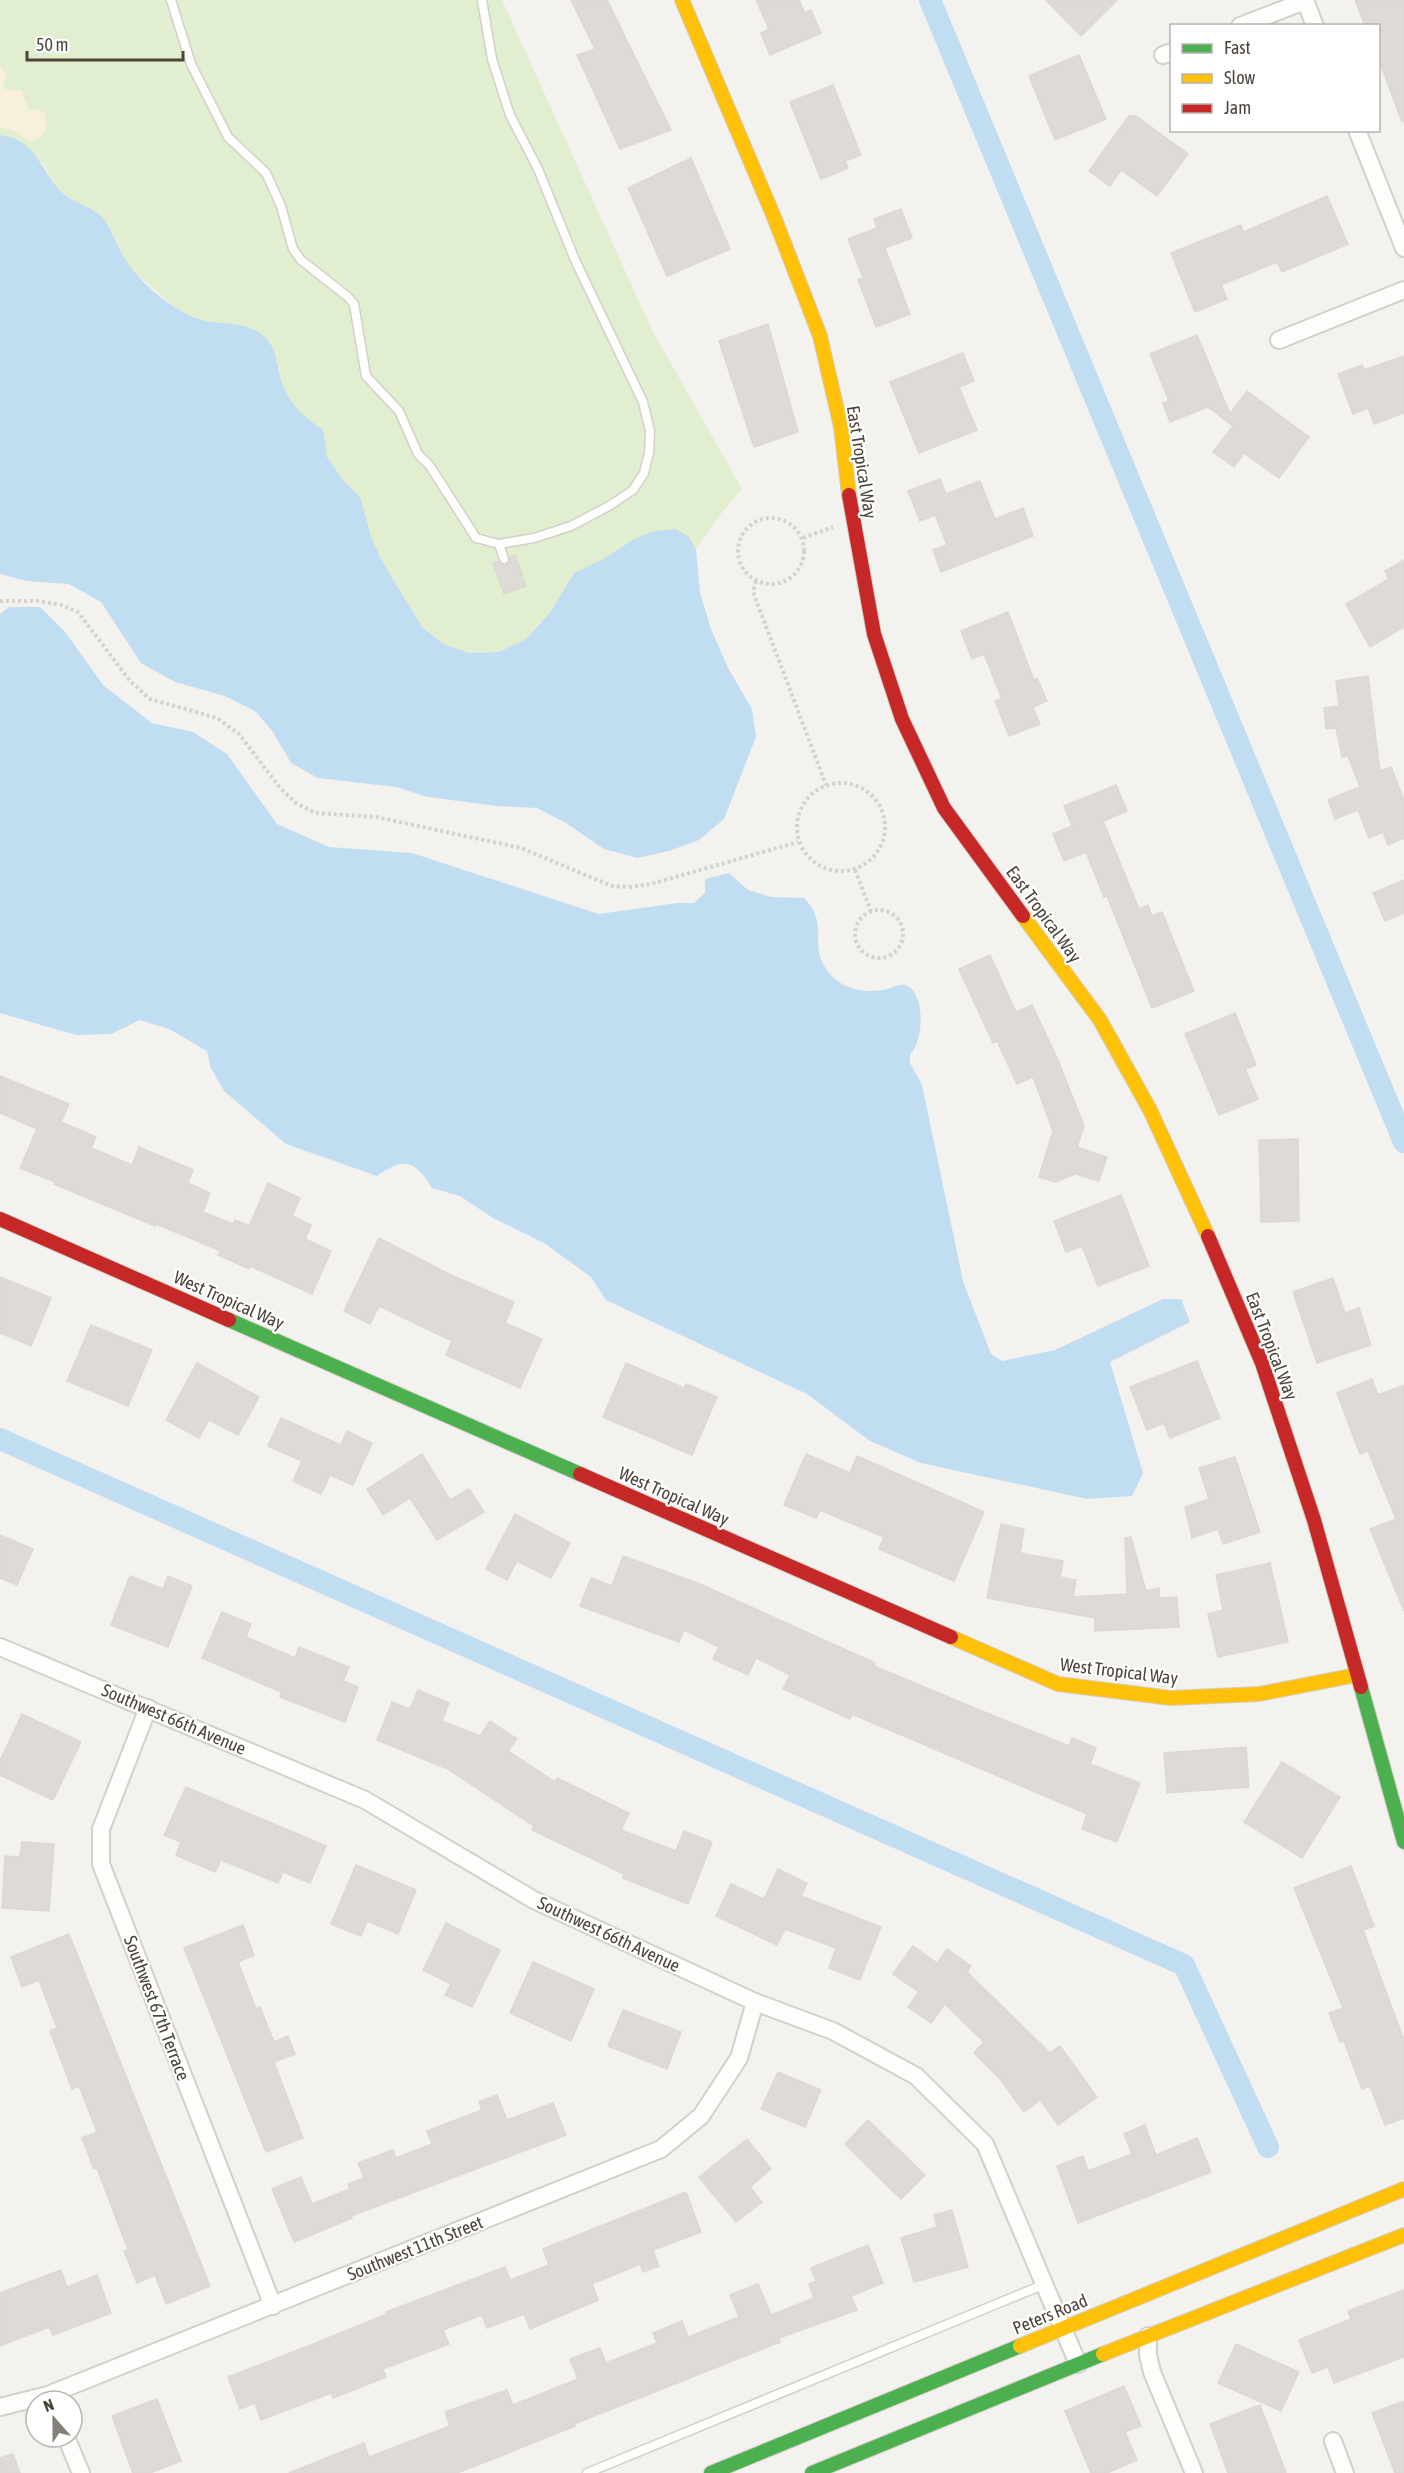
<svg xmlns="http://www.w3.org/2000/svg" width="1404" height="2473" font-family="'Asap Condensed',sans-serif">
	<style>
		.green { fill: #e1eecf }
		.sand { fill: #f7f0da }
		.water { fill: #c0ddf1 }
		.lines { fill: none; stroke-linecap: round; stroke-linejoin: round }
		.canal { stroke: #c0ddf1; stroke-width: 22 }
		.building { fill: #dedbd6; stroke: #dcd9d4; stroke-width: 1.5 }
		.lane-casing { stroke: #d2d0cb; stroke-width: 11 }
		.street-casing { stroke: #d2d0cb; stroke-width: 20 }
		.fast-casing { stroke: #d3cfc5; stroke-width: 16 }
		.slow-casing { stroke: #d3cfc5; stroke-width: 16 }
		.jam-casing { stroke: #d3cfc5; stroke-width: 16 }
		.path { stroke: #d3d2cc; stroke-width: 4; stroke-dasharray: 3 3; stroke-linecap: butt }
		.lane { stroke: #fdfdfc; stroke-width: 8 }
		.street { stroke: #fdfdfc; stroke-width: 16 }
		.fast { stroke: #4caf50; stroke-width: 14 }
		.slow { stroke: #ffc107; stroke-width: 14 }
		.jam { stroke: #c62828; stroke-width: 14 }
		.labels { text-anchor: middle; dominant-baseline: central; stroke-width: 4.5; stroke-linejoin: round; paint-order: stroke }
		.street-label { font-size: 18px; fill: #4b4439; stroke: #fff }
	</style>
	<rect width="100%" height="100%" fill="#f4f2ee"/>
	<!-- green -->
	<path class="green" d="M0,0h502l150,330 90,159 -19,22 -27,38 -7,-12 -55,2 -29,19 -31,15 -24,40 -24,26 -27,13 -30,1 -26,-9 -21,-17 -40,-66 -10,-22 -12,-41 -16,-17 -17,-24 -4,-27 -21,-14 -19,-28 -6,-28 -25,-33 -48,-6 -27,-12 -45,-39 -13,-21 -9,-22 -10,-11 -35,-21 -11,-12 -10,-19 -35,-28 -9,-1z"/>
	<!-- sand -->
	<path class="sand" d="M0,66l7,10 -4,10 1,3 18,2 7,19 7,-1 8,3 3,13 -6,12 -11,5 -20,-13 -10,-2z"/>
	<!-- water -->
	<g class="water">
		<path d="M0,135c37,3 42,40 64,59 12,10 29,13 39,24 8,10 11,21 17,32 12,24 33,43 56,58 8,5 20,11 29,13 21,4 43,0 60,16 13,12 12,35 19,51 8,19 23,31 39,42l4,27 17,24 16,16 12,42 10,22 40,66 21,17 26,9 30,-1 27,-13 24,-26 24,-40 31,-15 29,-19 20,-8 22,-2 13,8 7,12 4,44 11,36 17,39 24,41 4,28 -32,82 -25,21 -30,11 -32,7 -33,-9 -38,-26 -29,-15 -40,-2 -69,-9 -32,-10 -78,-9 -27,-15 -18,-31 -18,-21 -30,-15 -50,-14 -34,-19 -40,-61 -32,-18 -43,-3 -26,-7z"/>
		<path d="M9,607h31l26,26 37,52 49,38 41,9 34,22 50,70 52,23 83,6 187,61 78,-11h17l11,-10v-14l24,-6 19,17 23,7 33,1c26,27 4,43 22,71 14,21 39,25 62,20 5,-2 12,-5 17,-4 21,6 19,57 5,69v9l12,22 41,196 28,73 11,7 53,-11 108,-51h18l9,23 -80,40 33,111 -11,23 -45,3 -166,-36 -51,-22 -63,-47 -201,-94 -15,-23 -47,-34 -51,-25 -33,-22 -28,-8c-17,-27 -27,-32 -55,-12l-91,-32 -62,-53 -13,-23 -4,-17 -38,-22 -29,-9 -29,14 -35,1 -76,-22v-399z"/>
	</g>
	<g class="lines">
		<!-- canal -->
		<g class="canal">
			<path d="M930,0l474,1142"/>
			<path d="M0,1439l1184,526 84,182"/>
		</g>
	</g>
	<!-- building -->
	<g class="building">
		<path d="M571,0h36l64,130 -51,19 -43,-94 18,-6z"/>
		<path d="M756,0h43l6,13 6,-3 10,23 -51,22 -9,-22 8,-4z"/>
		<path d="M1046,0h71l-36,36z"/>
		<path d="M1355,0h49v121l-2,1 -24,-65v-31h-13z"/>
		<path d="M1079,55l27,64 -51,21 -26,-64z"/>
		<path d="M833,85l28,70 -16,6 3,7 -27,11 -31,-77z"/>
		<path d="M1129,116h7l52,38 -31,42 -36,-26 -11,16 -21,-15z"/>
		<path d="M691,158l39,91 -63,27 -39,-88z"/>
		<path d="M1327,196l21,48 -66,28 -5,-10 -56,23 6,14 -32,13 -24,-59 70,-28 2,7z"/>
		<path d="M901,209l11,29 -27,10 25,66 -34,13 -18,-47 5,-2 -15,-39 29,-11 -3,-9z"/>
		<path d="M768,324l30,108 -44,15 -35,-106z"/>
		<path d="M1197,335l33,79 17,-23 62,46 -30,41 -35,-25 -10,14 -21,-15 20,-26 -25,-19 -38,15 -7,-19 6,-2 -19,-47z"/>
		<path d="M963,353l11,28 -15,6 18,43 -58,23 -29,-71z"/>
		<path d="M1404,356v57l-30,11 -6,-16 -15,6 -15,-40 24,-9 2,5z"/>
		<path d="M940,479l6,15 34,-13 15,38 28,-11 10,28 -92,36 -8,-22 14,-5 -12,-30 -15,6 -12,-30z"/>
		<path d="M515,555l11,31 -22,8 -11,-31 5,-2 4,4h5l3,-8z"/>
		<path d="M1404,560v67l-34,20 -24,-43 43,-25 -4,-8z"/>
		<path d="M1008,612l26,68 3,-2 10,23 -14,6 7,17 -31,12 -14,-35 7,-2 -18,-45 -12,5 -11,-28z"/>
		<path d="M1368,676l12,95 11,-4 13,33v38l-16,7 -5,-13 -14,6 -11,-28 -23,9 -7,-19 32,-13 -12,-31 -6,1 -6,-29 -10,1 -2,-21 15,-2 -3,-25z"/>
		<path d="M1116,785l11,26 -24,10 36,88 9,-4 4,11 10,-4 32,79 -42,17 -45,-112 -3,1 -18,-45 -22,9 -11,-27 19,-8 -8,-20z"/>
		<path d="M1404,880v33l-19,8 -12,-28z"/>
		<path d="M990,955l26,57 16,-7 26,55 26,66 -7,21 30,10 -8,24 -24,-7 -20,8 -16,-5 14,-46 -20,-54 -16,7 -20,-43 -4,2 -34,-74z"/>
		<path d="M1235,1013l21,52 -11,4 13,30 -39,16 -34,-81z"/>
		<path d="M0,1076l69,28 -8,18 35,15 -5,11 41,17 7,-18 54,23 -5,13 22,10 -7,19 30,12 2,-4 14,6 19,-43 32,15 -8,18 19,9 -6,14 26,12 -19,43 -62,-28 -1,3 -31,-14 3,-4 -65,-27 -1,2 -101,-42 1,-2 -35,-14 17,-39 -37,-16z"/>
		<path d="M1298,1139l1,82 -38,1 -2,-82z"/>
		<path d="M1121,1195l28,71 -51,20 -16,-40 -16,6 -12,-31z"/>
		<path d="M379,1238l74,38 61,26 -9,21 37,16 -22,49 -74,-33 6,-14 -73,-35 -9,18 -26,-13z"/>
		<path d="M0,1277l51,21 -20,48 -31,-13z"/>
		<path d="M1333,1278l12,35 14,-5 12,37 -54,18 -24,-71z"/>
		<path d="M91,1325l61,25 -24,56 -61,-25z"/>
		<path d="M1197,1361l23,57 -50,20 -6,-15 -17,7 -17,-43z"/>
		<path d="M197,1363l62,34 -21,38 -29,-15 -10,18 -33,-18z"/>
		<path d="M626,1363l58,25 2,-4 31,13 -25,58 -89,-38z"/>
		<path d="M1372,1379l6,16 26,-10v226l-34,-82 26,-10 -28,-68 -8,3 -23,-61z"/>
		<path d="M281,1418l60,27 6,-14 25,12 -19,42 -23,-10 -9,19 -28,-13 9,-20 -34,-15z"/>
		<path d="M422,1454l28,46 19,-11 15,23 -47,28 -27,-42 -27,17 -16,-26z"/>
		<path d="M806,1454l44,19 7,-17 127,56 -30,69 -75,-32 5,-12 -64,-27 -4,8 -32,-13z"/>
		<path d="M1235,1457l25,75 -37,12 -5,-15 -26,9 -7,-31 24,-8 -10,-31z"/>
		<path d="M515,1514l55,29 -19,35 -34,-17 -10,19 -21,-11z"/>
		<path d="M1001,1524l23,5 -4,24 43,8 -3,16 16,3 -3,17 54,-3 -2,-56 6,-1 15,54 13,-3v10l18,-1 2,30 -84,4v-13l-108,-20z"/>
		<path d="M0,1535l33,14 -16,36 -17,-7z"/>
		<path d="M623,1556l77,28 175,79 -1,3 108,45 87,35 3,-8 24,10 -6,16 50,19 -23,59 -35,-13 5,-15 -235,-100 -2,5 -67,-30 7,-14 -34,-17 -8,17 -35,-16 6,-12 -35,-17 -5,12 -99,-36 11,-28 21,8z"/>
		<path d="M1270,1563l18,79 -70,15 -10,-43 15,-4 -7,-35z"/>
		<path d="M130,1576l33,13 5,-13 24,10 -24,61 -57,-22z"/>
		<path d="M222,1612l29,12 -5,13 49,21 4,-11 50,20 -6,14 15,6 -13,35 -65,-25 1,-5 -79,-34z"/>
		<path d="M418,1690l31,13 -7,18 38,15 10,-15 27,18 -9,12 47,31 2,-4 72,35 -8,17 55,21 8,-20 28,11 -24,62 -65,-26 1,-4 -92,-44 2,-4 -86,-57 -71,-29 15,-38 18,7z"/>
		<path d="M22,1714l59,28 -28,58 -53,-25v-14z"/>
		<path d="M1246,1747l3,40 -82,6 -3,-40z"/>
		<path d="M1282,1762l58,35 -38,61 -58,-36z"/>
		<path d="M186,1787l140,59 -16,37 -27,-11 -5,11 -57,-23 -6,12 -39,-17 5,-13 -17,-7z"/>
		<path d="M22,1842l32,2 -5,67 -47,-3 3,-52 15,1z"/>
		<path d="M356,1865l60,25 -18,44 -31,-13 -6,15 -30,-12z"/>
		<path d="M1351,1866l23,60 -11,4 41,110v78l-19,7 -15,-39 -8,3 -18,-48 -4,1 -11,-29 14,-5 -49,-120z"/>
		<path d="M778,1869l29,14 -6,13 80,31 -21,53 -31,-12 7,-20 -51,-19 -8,16 -61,-29 15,-32 33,15z"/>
		<path d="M446,1923l54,27 -28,57 -27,-12 6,-11 -28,-14z"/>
		<path d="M243,1925l11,30 -16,7 18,47 4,-2 14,35 14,-6 7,18 -21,8 29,76 -37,14 -82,-204z"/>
		<path d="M69,1934l141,352 -44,18 -11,-29 -18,8 -13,-32 4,-1 -31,-82 -3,1 -12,-31 15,-6 -18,-46 -7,3 -22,-58 7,-3 -18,-48 -17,7 -11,-30z"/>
		<path d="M913,1946l24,17 10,-14 24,17 -4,6 83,81 10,-7 37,51 -39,28 -18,-25 -16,12 -24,-33 -26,-26 10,-11 -39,-38 -14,19 -23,-16 11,-15 -26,-18z"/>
		<path d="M533,1962l61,27 -23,52 -61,-28z"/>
		<path d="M623,2010l58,22 -14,37 -59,-23z"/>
		<path d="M778,2072l43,18 -16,37 -44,-18z"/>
		<path d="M497,2095l10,25 46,-17 13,32 -215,81 1,2 -58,24 -22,-53 29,-12 11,27 38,-15 -2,-5 16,-6 -6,-15 35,-13 3,8 36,-14 -5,-13 55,-21 -3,-8z"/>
		<path d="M868,2120l57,55 -24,24 -56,-55z"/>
		<path d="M1145,2125l11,30 41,-17 14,34 -133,51 -21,-57 26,-10 5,15 44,-17 -8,-20z"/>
		<path d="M747,2139l24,30 -21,18 12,15 -26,20 -37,-45z"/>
		<path d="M686,2192l15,40 -48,18 6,16 -16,6 -3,-8 -48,20 6,16 -68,29 -6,-15 -37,14 -5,-13 -39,15 6,14 -66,25 3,8 -53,21 -2,-5 -70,27 -6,-17 -15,6 -12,-32 83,-32 76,-31 -1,-2 119,-45 5,13 39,-15 -6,-16z"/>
		<path d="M952,2210l16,57 -54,15 -13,-44 36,-11 -3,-12z"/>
		<path d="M868,2245l15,38 -32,13 6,14 -78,28 1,4 -206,82 1,2 -82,33 -36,14h-168l75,-30 5,14 81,-31 -5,-14 62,-22 6,15 65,-26 -8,-20 30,-11 6,15 51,-20 -4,-10 29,-12 6,16 51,-20 -9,-22 28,-11 13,31 43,-17 -5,-14 7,-3 -5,-13z"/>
		<path d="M61,2270l6,17 30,-12 14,38 -58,22 -4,-8 -49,19v-53z"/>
		<path d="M1404,2290v67l-70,26 -6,-16 -16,6 -13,-33 52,-21 -3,-8z"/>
		<path d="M1236,2344l63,28 -18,39 -63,-28z"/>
		<path d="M1124,2386l17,40 -16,6 12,28 -30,13h-16l-26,-62z"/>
		<path d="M157,2399l24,62 -31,12h-17l-21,-57z"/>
		<path d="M1404,2401v72h-9l-23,-60z"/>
		<path d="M1260,2405l26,68h-58l-18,-49z"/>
		<path d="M13,2454l7,19h-20v-15z"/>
	</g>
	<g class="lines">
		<!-- lane casing -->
		<g class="lane-casing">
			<g id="lane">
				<path d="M171,0l20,64 37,73 38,36 15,33 12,43 8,11 47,37 6,7 12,72 33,35 19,43 12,12 46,72 23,6 35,-6 37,-12 38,-20 24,-16 11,-17 5,-20 1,-22 -7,-29 -68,-142 -37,-91 -28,-54 -18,-56 -10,-59"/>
				<path d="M499,544l5,15"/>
				<path d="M587,2473l458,-189"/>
			</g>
		</g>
		<!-- street casing -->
		<g class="street-casing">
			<g id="street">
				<path d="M1305,0l10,26"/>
				<path d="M1240,26l65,-25"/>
				<path d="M1163,55l9,-3"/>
				<path d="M1357,130l47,118"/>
				<path d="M1279,340l125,-50"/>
				<path d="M0,1647l365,153 169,100 221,102 78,29 83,45 69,68 93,220"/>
				<path d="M148,1708l-47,121v35l172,442"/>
				<path d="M1148,2336v19l4,17 42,101"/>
				<path d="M0,2407l48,-12 613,-246 40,-33 38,-58 16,-56"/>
				<path d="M66,2437l15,36"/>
				<path d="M1333,2441l12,32"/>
			</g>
		</g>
		<!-- fast casing -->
		<g class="fast-casing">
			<g id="fast">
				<path d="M229,1320l351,154"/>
				<path d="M1361,1687l43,155"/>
				<path d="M711,2473l309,-127"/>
				<path d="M812,2473l291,-119"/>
			</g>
		</g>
		<!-- slow casing -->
		<g class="slow-casing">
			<g id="slow">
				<path d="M682,0l92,217 46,119 21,91 8,68"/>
				<path d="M1023,916l77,104 50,90 58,126"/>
				<path d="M951,1637l107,47 113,14 88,-4 97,-19"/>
				<path d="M1020,2346l384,-157"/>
				<path d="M1103,2354l301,-119"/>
			</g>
		</g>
		<!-- jam casing -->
		<g class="jam-casing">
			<g id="jam">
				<path d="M849,495l25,139 28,85 42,89 79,108"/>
				<path d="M0,1219l229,101"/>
				<path d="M1208,1236l54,127 52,157 47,167"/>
				<path d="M580,1474l371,163"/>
			</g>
		</g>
		<!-- path -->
		<g class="path">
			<circle cx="771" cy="551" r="33"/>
			<path d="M803,538l30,-11"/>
			<path d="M756,581l-3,11 73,193"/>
			<path d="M0,601h38l24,4 16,7 52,69 20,18 67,19 22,16 41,54 16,15 19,10 61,4 145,31 91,38 18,1 21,-3 147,-42"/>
			<circle cx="841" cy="827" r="44"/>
			<path d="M855,870l16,41"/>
			<circle cx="879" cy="934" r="24"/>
		</g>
		<!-- lane -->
		<use href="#lane" class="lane"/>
		<!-- street -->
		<use href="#street" class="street"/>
		<!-- fast -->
		<use href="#fast" class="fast"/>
		<!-- slow -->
		<use href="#slow" class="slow"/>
		<!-- jam -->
		<use href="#jam" class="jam"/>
	</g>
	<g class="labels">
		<!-- street labels -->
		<g class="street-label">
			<text transform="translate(862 462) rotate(81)">East Tropical Way</text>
			<text transform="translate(1044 914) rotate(54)">East Tropical Way</text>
			<text transform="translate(229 1300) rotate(24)">West Tropical Way</text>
			<text transform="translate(1272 1346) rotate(69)">East Tropical Way</text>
			<text transform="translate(674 1496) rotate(24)">West Tropical Way</text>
			<text transform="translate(1119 1671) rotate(7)">West Tropical Way</text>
			<text transform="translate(174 1719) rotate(23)">Southwest 66th Avenue</text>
			<text transform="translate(609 1934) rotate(25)">Southwest 66th Avenue</text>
			<text transform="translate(157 2008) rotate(69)">Southwest 67th Terrace</text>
			<text transform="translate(415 2248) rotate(-22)">Southwest 11th Street</text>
			<text transform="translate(1050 2314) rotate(-22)">Peters Road</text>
		</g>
	</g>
	<!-- legend -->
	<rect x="1170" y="24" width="210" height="108" fill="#ffffff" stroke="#b7b4b0" stroke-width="1.5"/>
	<rect x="1182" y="44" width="30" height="9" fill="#4caf50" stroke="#b7b4b0" stroke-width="1.5"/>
	<text x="1224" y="54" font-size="18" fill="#4b4439">Fast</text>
	<rect x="1182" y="74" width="30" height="9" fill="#ffc107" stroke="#b7b4b0" stroke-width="1.5"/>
	<text x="1224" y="84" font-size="18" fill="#4b4439">Slow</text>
	<rect x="1182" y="104" width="30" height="9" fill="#c62828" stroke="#b7b4b0" stroke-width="1.5"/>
	<text x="1224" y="114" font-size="18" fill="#4b4439">Jam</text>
	<!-- north arrow -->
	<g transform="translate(54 2419) rotate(339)"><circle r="28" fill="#ffffff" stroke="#b7b4b0" stroke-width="1.5"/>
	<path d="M0-4.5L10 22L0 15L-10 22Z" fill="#868178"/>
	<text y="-9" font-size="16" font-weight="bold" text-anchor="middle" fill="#4b4439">N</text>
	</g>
	<!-- scale -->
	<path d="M27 51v9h156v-9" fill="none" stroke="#4b4439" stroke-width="3"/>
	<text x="36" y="51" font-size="18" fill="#4b4439" stroke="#ffffff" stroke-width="4.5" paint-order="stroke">50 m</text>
</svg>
